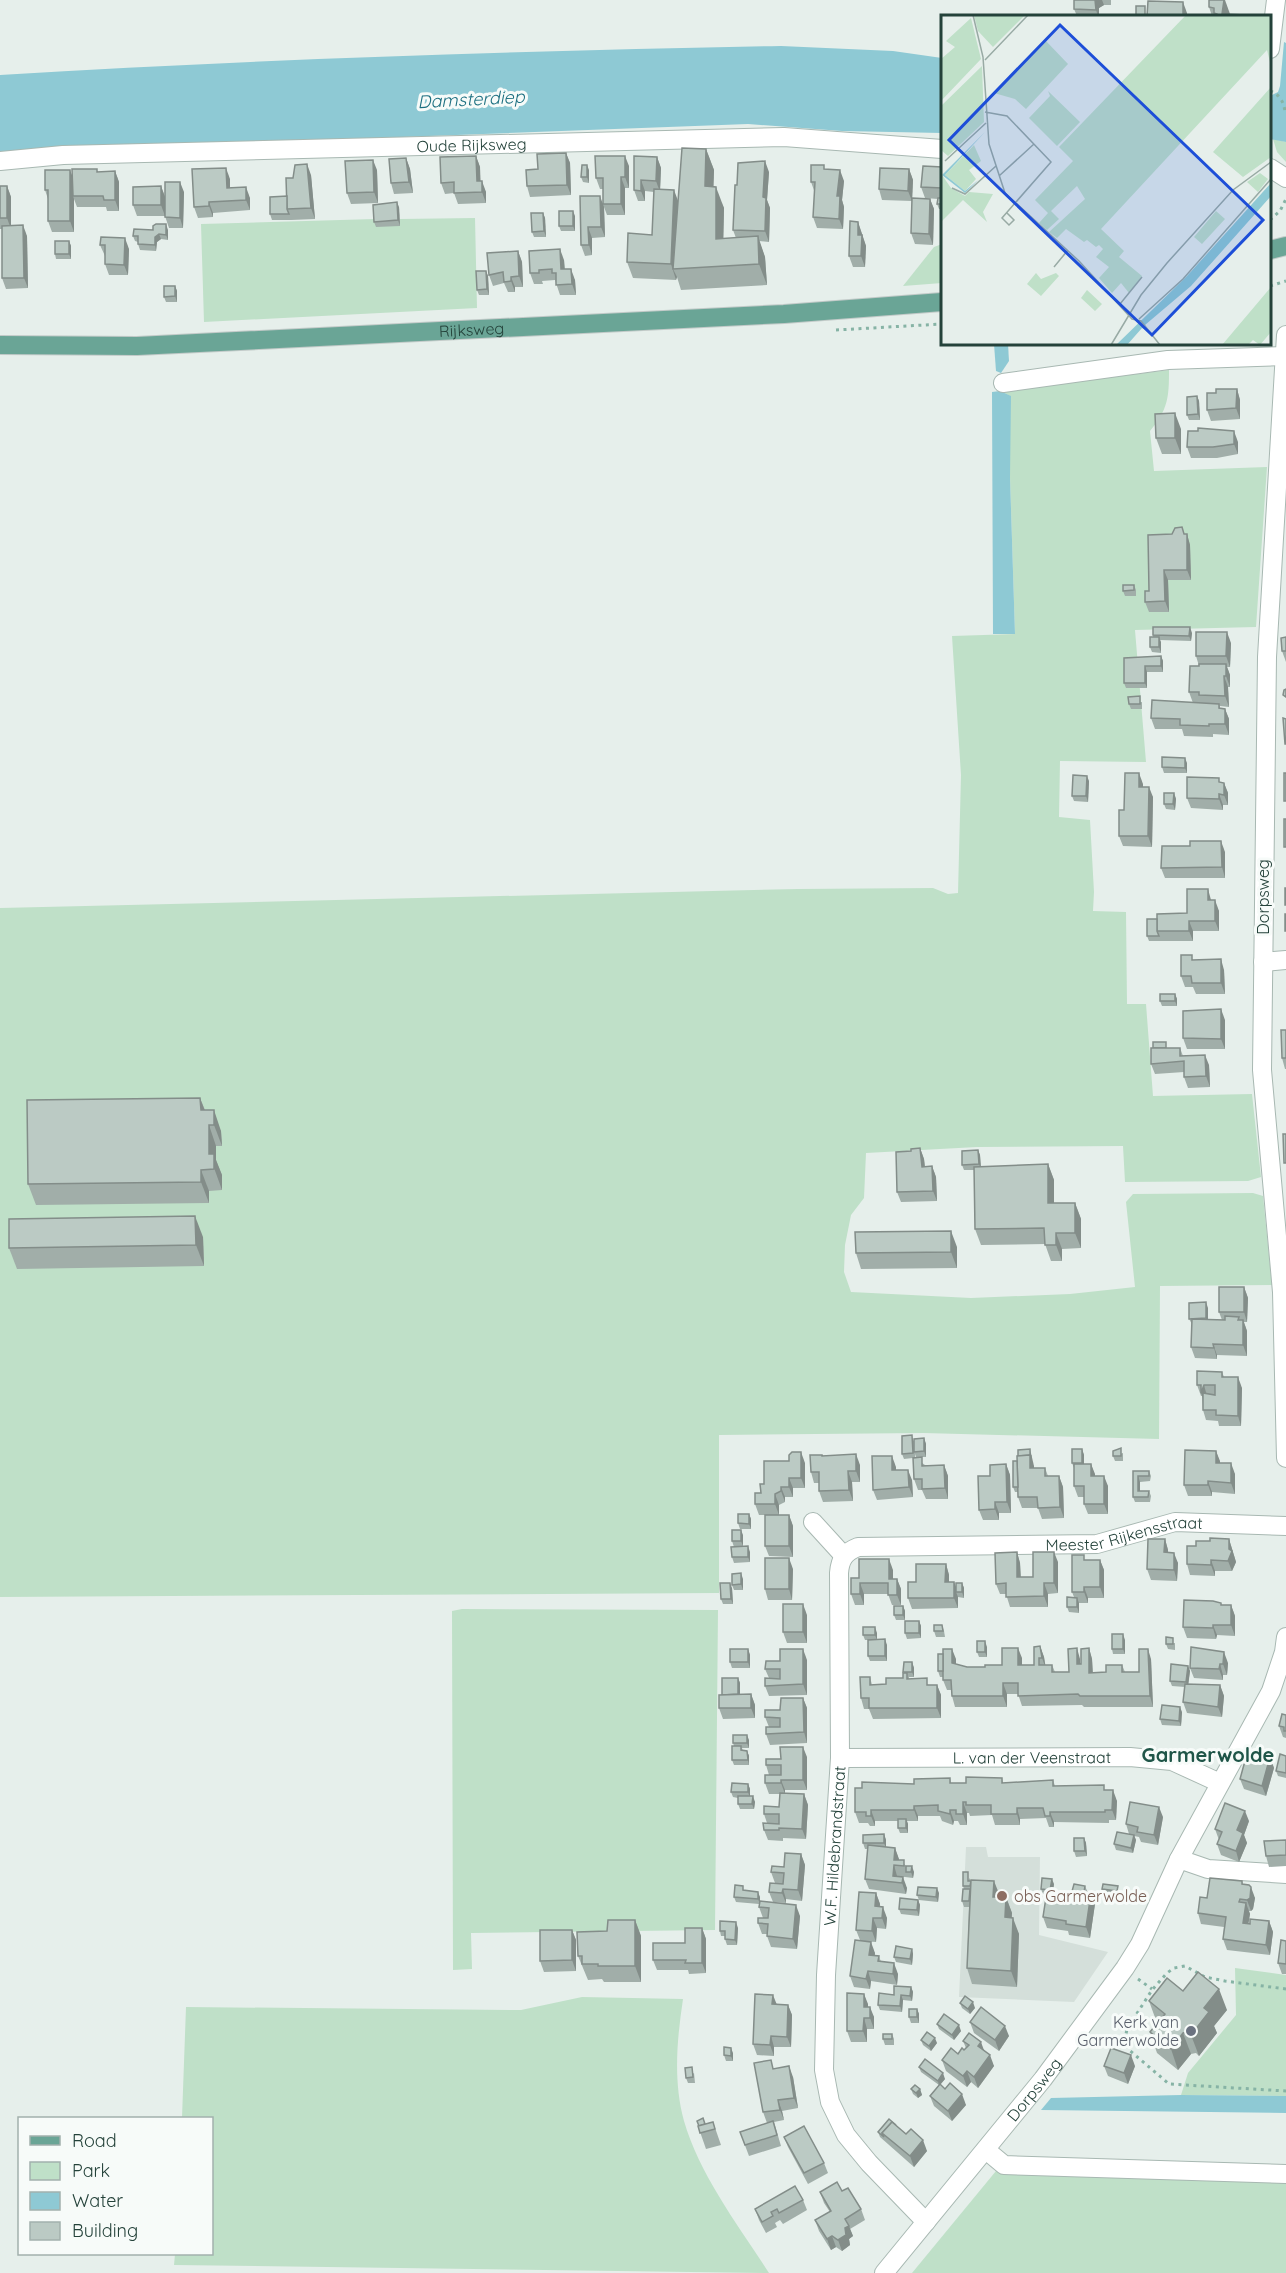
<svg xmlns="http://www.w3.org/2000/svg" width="1286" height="2273" font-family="Quicksand,sans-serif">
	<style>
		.built { fill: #d4dfda }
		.green { fill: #bfe0c8 }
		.water { fill: #8ec9d4 }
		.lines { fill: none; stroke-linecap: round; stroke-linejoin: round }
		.minor-casing { stroke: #a8b8b2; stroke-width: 20 }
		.major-casing { stroke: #c2cac8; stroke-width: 20 }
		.path { stroke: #86b3a5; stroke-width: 3; stroke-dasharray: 3 4.5; stroke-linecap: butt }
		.minor { stroke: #fff; stroke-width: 18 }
		.major { stroke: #6aa596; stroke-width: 18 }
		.wall { fill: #a1aea9 }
		.shaded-wall { fill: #838d89 }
		.building { fill: #bbcac4; stroke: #838d89; stroke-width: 1.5 }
		.education-dot { fill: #8d6e63; stroke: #f7fbf9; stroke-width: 2 }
		.worship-dot { fill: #6b7280; stroke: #f7fbf9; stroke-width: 2 }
		.labels { text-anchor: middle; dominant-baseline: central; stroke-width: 6; stroke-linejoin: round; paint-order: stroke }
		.street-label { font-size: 16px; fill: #24423a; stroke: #f7fbf9 }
		.education-label { font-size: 16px; fill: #785e54; stroke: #f7fbf9; text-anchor: start }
		.worship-label { font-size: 16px; fill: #5b616d; stroke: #f7fbf9; text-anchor: end }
		.water-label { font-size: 18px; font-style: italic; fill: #1c6f80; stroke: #f7fbf9 }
		.quarter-label { font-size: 20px; font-weight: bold; fill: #1f5548; stroke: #f7fbf9 }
		.inset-road { fill: none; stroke: #98aaa4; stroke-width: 1.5 }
		.view { fill: #1d4ed8; fill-opacity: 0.15; stroke: #1d4ed8; stroke-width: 3 }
		.inset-edge { fill: none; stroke: #24423a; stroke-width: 3 }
	</style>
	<rect width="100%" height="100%" fill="#e6efeb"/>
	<!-- built -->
	<path class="built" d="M966,1847h20l2,10h52l-1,78 69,17 -34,50 -115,-5z"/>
	<!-- green -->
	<g class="green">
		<path d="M1273,139l13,3v20l-9,-10z"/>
		<path d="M475,218l2,90 -273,14 -3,-98 174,-5 1,7h23l1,-7z"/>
		<path d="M942,244v39l-39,3 31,-39z"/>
		<path d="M1169,370c0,28 -1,39 -19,61l4,40 113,-4 -11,160 -121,3 11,132 -86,-1 -1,56 31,3 4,72 -1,19 33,1 1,92h19l7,92 99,-2 9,83 -13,4 -123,1 -2,-36 -146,1 -111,6 -2,45 -13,17 -6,30 -1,27 7,20 120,6 99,-4 65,-7 -9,-85 7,-8 120,-1 10,3 9,89 -112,1 -1,153 -236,-6 -204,2v158l-719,4v-689l798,-19 135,-1 15,6 10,-1 3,-118 -9,-139 63,-2 -5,-157v-81l-10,-5z"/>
		<path d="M462,1609l256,1 -3,320 -244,3 1,36 -19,1 -1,-359z"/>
		<path d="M1235,1968l51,7v121l-105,-1 7,-22 48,-58z"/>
		<path d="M582,1997l101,2c-6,40 -10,82 1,122 16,55 55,105 85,152l-595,-8 1,-11h37v-136h-30l4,-111 335,3z"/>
		<path d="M996,2171l290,12v90h-374z"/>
	</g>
	<!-- water -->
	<g class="water">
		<path d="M1284,42l2,1v99l-16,-3v-43l8,-4 2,-6z"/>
		<path d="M781,46l112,5 49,7v75l-100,-2 -94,-7 -748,28v-77c260,-16 521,-24 781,-29z"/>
		<path d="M994,344h14l1,17 -8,12 -5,-2z"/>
		<path d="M1000,391l11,5 -1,81 5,157h-22l-1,-242z"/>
		<path d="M1181,2095l105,1v17l-245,-3 10,-12z"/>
	</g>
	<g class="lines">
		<!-- minor casing -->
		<g class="minor-casing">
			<g id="minor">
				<path d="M1270,49l6,-49"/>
				<path id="s1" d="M0,161l63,-6 721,-18 158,12"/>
				<path d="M1270,168l16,10"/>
				<path d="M1286,335l-19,322 -5,413 20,222 4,166"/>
				<path d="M1003,383l165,-23 116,-4"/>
				<path d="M1263,962l23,-2"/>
				<path d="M813,1522l31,34"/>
				<path id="s2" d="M840,1758l290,-1 42,4 48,22"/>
				<path d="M1179,1859l29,10 78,5"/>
				<path d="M986,2150l18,15 282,9"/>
				<path id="s3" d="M926,2222l-57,-59 -23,-28 -16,-33 -6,-32 2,-95 14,-217 -1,-185c1,-14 6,-21 19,-26l239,-3 78,-22 111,4"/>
				<path id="s4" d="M884,2273l159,-194 82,-111 15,-24 39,-85 92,-168 13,-39 2,-15"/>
			</g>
		</g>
		<!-- major casing -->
		<g class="major-casing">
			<g id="major">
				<path d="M1270,250l16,-4"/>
				<path id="s5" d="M0,345l137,1 647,-32 158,-12"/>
			</g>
		</g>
		<!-- path -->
		<g class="path">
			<path d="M1270,91c10,3 15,13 15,23"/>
			<path d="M1270,220l10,-9 6,-12"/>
			<path d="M1270,286l16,-5"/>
			<path d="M836,330l106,-6"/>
			<path d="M1138,1979l14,10"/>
			<path d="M1286,1989l-61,-8 -20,-4 -20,-11 -11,2 -7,5 -15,17 -25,39 -2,10 3,10 41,35 117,7"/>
		</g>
		<!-- minor -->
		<use href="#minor" class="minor"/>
		<!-- major -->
		<use href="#major" class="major"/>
	</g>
	<!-- wall -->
	<g class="wall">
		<path d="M1074,0h37v5h-7l-5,3v8h-22l-3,-7z"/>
		<path d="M1209,0l21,14 16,2h-34l-3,-9z"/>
		<path d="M706,149l8,21 -1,17 11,21 -1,30h13l-3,-8 4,-45 32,-13 -2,28 3,8 -1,34 -10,-1 6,16 2,28 -86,5 -4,-13 -1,3 -43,-2 -6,-16 25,-27 2,-43 -9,-1v10h-7l-4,-11 23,-33 4,11 -1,21 18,13z"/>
		<path d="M566,153l4,10 1,32 -41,2 -3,-11 11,-17z"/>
		<path d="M476,156l4,11v14l6,11v11l-28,1 -4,-11 -9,1 -4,-11z"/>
		<path d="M406,158l4,11 3,24 -19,1 -3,-11z"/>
		<path d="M629,166v22h-4v27h-18l-3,-8 1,30 -13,1v17l-7,1 -4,-11 -1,-49 23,7v-14h-3l-4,-11z"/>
		<path d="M942,167v42h-3l-2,-5 1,-5 -13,-1 -4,-11z"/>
		<path d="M826,169l18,12 -2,19 2,7 -1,22 -26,-1 -4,-11 2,-24 -4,-11z"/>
		<path d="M909,169l4,11 -1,21 -30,-1 -3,-11z"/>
		<path d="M377,170l1,33 -27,1 -4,-11z"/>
		<path d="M589,170v13l-6,-1 -2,-5z"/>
		<path d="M115,171l4,11v29h-12l-1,-4h-29l-3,-8v33h-22l-4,-11v-22l-3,-9 28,-13 25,-5z"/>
		<path d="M311,175l4,44 -24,1v-1v1h-19l-2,-6 17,-18 6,-18z"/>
		<path d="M230,179v9l20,10v12l-37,3v4l-15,1 -4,-11z"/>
		<path d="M0,186h7l4,11v29l16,10 1,52 -22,1 -4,-11v-49h-2z"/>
		<path d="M161,186l4,11 19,-5 -1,36h-14l-4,-12h-28l-4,-11z"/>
		<path d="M930,199l4,10 -1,36 -18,-1 -4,-11z"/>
		<path d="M399,207l1,19 -24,1 -2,-5z"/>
		<path d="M543,213l2,5 1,19h-12l-2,-5z"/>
		<path d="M575,216v15h-14l-2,-5z"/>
		<path d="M858,222l8,24 -1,21h-12l-4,-11z"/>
		<path d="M153,230h15v10l-7,-1 -4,3 -1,9 -16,-1 -2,-6v-2l-3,-1 -2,-5z"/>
		<path d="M101,237l28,12 -1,26h-19l-4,-11v-8l-5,-11z"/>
		<path d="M69,241l2,5v13h-15l-1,-5z"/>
		<path d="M518,251l4,11 1,25h-8v5h-7l-4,-9 -11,3 -4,-11z"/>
		<path d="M564,260l1,9 10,11 1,15h-16l-5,-15 -13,1 1,3h-9l-4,-11z"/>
		<path d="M486,271l2,5 1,19h-10l-2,-5z"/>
		<path d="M175,286l2,5v11h-11l-2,-5z"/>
		<path d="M1237,389l3,11v19l-29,2 -4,-11 9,-17z"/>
		<path d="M1197,396l2,5 1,19h-11l-2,-5z"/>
		<path d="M1181,429v25h-19l-6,-16z"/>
		<path d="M1238,442v12l-21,4h-26l-4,-11z"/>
		<path d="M1184,534h3l3,11 1,35h-23l1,32h-20l-4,-10 4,-11z"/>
		<path d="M1134,585l2,5v6h-11l-2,-5z"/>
		<path d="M1192,633l-1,8 -31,-1 1,13 -9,-1 -2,-5 3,-10v-2z"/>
		<path d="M1286,637v25l-4,-11z"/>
		<path d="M1231,643l-1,24h-3l3,8v12h-2l1,20 -9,-1v2l5,1 4,10v16l-16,-1v3l-29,-1 -2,-7h-27l-4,-11 42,-15 -4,-11 10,-26 -3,-10z"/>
		<path d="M1161,656l2,5v11h-16v16h-21l-2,-5v-25z"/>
		<path d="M1142,702v7h-11l-2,-5z"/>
		<path d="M1187,763v10h-23l-2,-6z"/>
		<path d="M1089,781l-1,21 -14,-1 -2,-5z"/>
		<path d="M1221,782l3,1 4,10v12h-5v5l-32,-2 -4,-10z"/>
		<path d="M1143,784v3l10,10 -1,50 -29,-1 -4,-10 5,-26z"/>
		<path d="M1174,793l2,6 -1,11 -9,-1 -2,-5z"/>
		<path d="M1190,846l35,6v26h-60l-4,-10z"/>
		<path d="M1211,900l8,11v20h-26v10h-44l-2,-5 10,-17 30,-6z"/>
		<path d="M1193,960l31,10 1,24h-29l-3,-7h-8l-4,-11z"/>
		<path d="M1175,994l2,5v7h-15l-2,-5z"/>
		<path d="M1225,1020v29h-38l-4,-11z"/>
		<path d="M1286,1030v39h-1l-3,-11z"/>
		<path d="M1153,1048h27l3,8 26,9 1,22 -22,1 -4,-11v-5l-29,2 -4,-10z"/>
		<path d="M200,1098l5,12 16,21 1,15h-6v14l6,15v15l-13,1v12l-173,2 -8,-21z"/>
		<path d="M920,1148l4,11 1,8 7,-1 4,11 1,24 -36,1 -4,-10 14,-41z"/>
		<path d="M978,1150l2,5 1,12 67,-3 6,16v23h21l6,16v29l-19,1v12h-11l-6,-17 -64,1 -6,-16 -1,-59h-10l-2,-5z"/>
		<path d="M203,1237l1,29 -187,3 -8,-21z"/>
		<path d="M957,1247v21l-96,1 -5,-16z"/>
		<path d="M1244,1287l4,11 -1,24h-3l3,9v25l-30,-1v4l-22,-1 -4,-11 1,-23 -3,-5 19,-11v12h14l-3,-8z"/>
		<path d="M1222,1372l2,5 18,11 -1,38h-22l-1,-5 -12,-1 -3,-10 -1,-14h-1l-4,-11z"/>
		<path d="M924,1438l2,6v13h-10l-1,-3v4l10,7h19l4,11v23h-22l-4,-9h-4l-4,-11 -1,-21 -9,1 -2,-5 12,-14z"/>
		<path d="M1082,1449l2,6v9h7l4,12 13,10v28h-20l-4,-10v-7h-6l-4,-11v-18l-2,-5z"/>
		<path d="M1216,1451l4,12 15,11v20l-23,-2v4h-24l-4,-11z"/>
		<path d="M1123,1453v8h-8l-2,-5z"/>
		<path d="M1032,1455v7l2,6h11l3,8h11l4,11 1,31 -22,1 -4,-11h-16l-4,-11v-5h-3l-2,-5 4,-26z"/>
		<path d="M823,1456l37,9v17h-8l1,19 -30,1 -4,-11v-8h-5l-3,-11z"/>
		<path d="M805,1463v25h-12v9h-8v5l-6,3v10h-20l-4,-11 9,-20z"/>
		<path d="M1006,1464l4,11 1,38h-12v7h-16l-4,-10 11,-34z"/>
		<path d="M896,1467v3l16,10 1,17 -36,3 -4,-10z"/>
		<path d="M1133,1471h16l2,5 -1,5 -10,1v9h9l2,5 -1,6h-15l-2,-5z"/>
		<path d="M749,1514l2,5v10h-11l-2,-6z"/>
		<path d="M789,1515l4,11v31l-24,-1 -4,-10z"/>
		<path d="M743,1535v11l-9,1 -2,-6z"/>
		<path d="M1165,1539l3,11v2l10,11 -1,18 -26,-1 -4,-11z"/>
		<path d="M1229,1539l7,23 -4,9h-17v5l-25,-1 -3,-11 9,-18 14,-5z"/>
		<path d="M750,1552v10l-16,1 -2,-6z"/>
		<path d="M1017,1552l3,11 1,14h12l25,-15v31l-10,1v13h-38l-4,-13h-6l-4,-10z"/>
		<path d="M1085,1560h15l4,10v28h-16v5h-9v10l-10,-1 -2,-5 7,-10 -2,-5z"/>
		<path d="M946,1564l3,11v7h5l2,6 6,-5 2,5v10l-6,-1v11l-46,1 -4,-11 8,-16z"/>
		<path d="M793,1569l-1,31h-24l-3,-11z"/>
		<path d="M893,1570v9h4l4,10v16h-9l-4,-11h-24v11h-9l-4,-11 8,-16z"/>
		<path d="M743,1579v11h-9l-2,-5z"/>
		<path d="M732,1588l1,16h-10l-2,-5z"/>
		<path d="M1222,1605h9l4,11v20l-18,-1 -1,4 -29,-1 -4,-11z"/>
		<path d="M903,1606l2,5v9h-9l-2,-5z"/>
		<path d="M807,1615v28h-20l-4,-11z"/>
		<path d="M919,1621l2,5v12l-14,1 -2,-6z"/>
		<path d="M942,1625l2,6 1,6h-9l-2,-6z"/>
		<path d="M877,1633v6l10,6v16h-17l-2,-5v-16h-3l-2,-5z"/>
		<path d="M1125,1640v14h-12l-1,-5z"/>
		<path d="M1175,1643v7l-7,-1 -2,-5z"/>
		<path d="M1040,1646l4,11 1,8h7l3,7h14l11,-13v5l9,-16 3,11 1,13h13l16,-7 3,7h14l12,-13 2,48h-69l-2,-2 -60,1 -4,-12h-11v13h-52l-3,-11 -1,-6h-4l-4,-10v-3h-3l-2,-6 18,-12v6l11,2h18l17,-2 20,-7v7h12z"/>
		<path d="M987,1647v10h-8l-2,-5z"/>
		<path d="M748,1649l2,6v13h-18l-2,-6z"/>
		<path d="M807,1660v35l-38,1 -4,-10 4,-8 -4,-9 15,-8z"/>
		<path d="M912,1662l2,6v9h-5v2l20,6h8l4,10v23l-68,1 -4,-10h-5l-3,-11 9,-21 2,8 14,-1 17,-6 1,-5z"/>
		<path d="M1228,1663l-1,12h-4v5l-29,-2 -4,-10z"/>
		<path d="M1188,1666l2,5 -2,13 32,1 4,11 -2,21 -35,-4 -4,-11 2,-15 -13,-1 -2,-5z"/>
		<path d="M738,1678l2,5v11h11l4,11v13l-32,1 -4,-11 3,-13z"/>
		<path d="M803,1698l4,10v35l-37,2 -4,-11 3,-7 -4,-10z"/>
		<path d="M1182,1712l-1,14 -19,-1 -2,-6z"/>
		<path d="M1286,1715v23l-3,-1 -4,-11z"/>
		<path d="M749,1740v8h-7l1,3h4l2,5v9h-15l-2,-5 2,-14 -1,-3z"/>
		<path d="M1286,1756v22l-8,-2 -2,-5z"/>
		<path d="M807,1757v33h-22v4h19l4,11 -2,34 -23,-1v3l-15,-1 -4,-10 3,-7 -3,-9 15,-7 1,-13h-11l-4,-11 4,-8 -3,-10 15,-6z"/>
		<path d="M1270,1757l4,11 -8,28 -22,-7 -4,-10z"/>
		<path d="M950,1778l1,5h15l36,-5 1,5 50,-3 2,6 51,4 11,11 -1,19h-7v3l-55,-1v5h-5l-3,-9 -26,1v6h-25l-3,-10 -22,1 -1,-3h-2v12h-7l-2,-4h-4l-1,4 -11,-4 -2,-5h-22v5h-11l1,3v9h-8l-2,-5v-7h-23v5h-5l-2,-3h-9l-4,-11 7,-24 52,-4z"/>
		<path d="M748,1784l2,5v7l5,6 -1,7h-14l-2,-5v-6l-5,-1 -2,-5z"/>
		<path d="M1163,1817l-5,28 -17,-3 -2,-5 -5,-1 2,4 -3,13 -17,-3 -2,-6 15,-10 -3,-10z"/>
		<path d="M1249,1821l-5,14 3,8 -8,19 -18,-7 -4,-11 2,-4 -4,-11z"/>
		<path d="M884,1834l2,6v7l9,1 4,12 15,12 -1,6 -16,-2 10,12 -1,6 -37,-5 -4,-10 3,-30h-3l-2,-6z"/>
		<path d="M1084,1838l2,5 1,13 -11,1 -2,-6z"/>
		<path d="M1286,1840v26l-17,1 -3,-11z"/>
		<path d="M801,1854l4,11 -3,36 -16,-2v4l-13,-1 -4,-10 6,-9 -4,-11 13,-5z"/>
		<path d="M970,1878v3l30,16h6l6,16 -1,5 8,16 -2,53 -45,-3 -5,-16 2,-61h-5l-2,-6 2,-12 -1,-3z"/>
		<path d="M1242,1881l1,3 12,14 -2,11 -2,2h-2l1,3 -2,9 21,-2 4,11 -3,23 -43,-5 -4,-11 1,-12 -23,-3 -3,-11 9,-15z"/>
		<path d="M1054,1884l-1,8 18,3 14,-9 3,7 7,11 -5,34 -21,-3 -1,-4 -21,-3 -4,-11 4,-22 -4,-1 -2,-5z"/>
		<path d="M1102,1889l17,2v5l-15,-2z"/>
		<path d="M745,1891l15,6v4l40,15 -3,33 -26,-2 -4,-11v-2h-5l-4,-11 5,-5 -4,-11v-3l-23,-2 -2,-5z"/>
		<path d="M876,1893l4,11 -1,3 8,11 -1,11 -9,-1 -1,14 -15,-1 14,12v2l4,1 2,6 17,12 -1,11 -26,-4 -1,8 -16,-2 -4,-11 10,-36 -4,-10z"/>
		<path d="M939,1893l-1,9 -19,-2 -2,-5z"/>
		<path d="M918,1900l2,5 -1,11 -18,-2 -2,-5z"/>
		<path d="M635,1920l6,16v46h-37l-2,-3 -14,1 -10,-24 29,-25z"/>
		<path d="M702,1928l4,11v34l-17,1 -1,-4h-31l-4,-10 32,-17z"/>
		<path d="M738,1928l-1,17h-10l-2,-6v-3h-4l-1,-5z"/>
		<path d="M572,1930l4,10v31l-32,1 -4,-11z"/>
		<path d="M1286,1941v33h-4l-4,-11z"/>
		<path d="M912,1949l1,5 -1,11 -16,-3 -2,-5z"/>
		<path d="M911,1987l2,5 -1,9 -9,-1 -1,12 -22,-2 -2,-5 16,-10z"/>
		<path d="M1183,1991l44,19 -13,16 3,7 -18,23 -3,-3 -5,1 -13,16 -21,-17 -7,-21 7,-9 -8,-22z"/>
		<path d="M864,1994l4,13 6,10v12h-7v13h-16l-4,-11z"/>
		<path d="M960,2003l15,5 -5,6 -8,-6z"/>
		<path d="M776,2004l12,1 4,10 -1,32h-17v9l-17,-1 -4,-11z"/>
		<path d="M917,2009l2,5v9h-8l-2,-6z"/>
		<path d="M970,2022l39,14 -10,15 -25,-18z"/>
		<path d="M937,2024l24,7 -7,9 -15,-11z"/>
		<path d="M892,2034l2,5v6h-9l-2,-6z"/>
		<path d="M921,2040l16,3 -6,8 -8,-6z"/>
		<path d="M963,2041l21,10 10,15 -16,22 -7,-6 -4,5 -21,-16 -4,-11 22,-10 2,-2z"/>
		<path d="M733,2053v8h-7l-2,-6z"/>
		<path d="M1104,2066h31l-7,18 -20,-8z"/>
		<path d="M919,2067l26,12 -5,6 26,20 -14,16 -18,-15 -4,-10 9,-11 -18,-13z"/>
		<path d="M775,2069l18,8 5,31 -16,3 2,9 -10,2 7,24 -32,10 -9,-24 27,-9 -4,-11z"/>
		<path d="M694,2073l1,10h-7l-2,-5z"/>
		<path d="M911,2089h9l2,6 -4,3 -5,-4z"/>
		<path d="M713,2122l8,23 -15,4 -8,-23z"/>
		<path d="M896,2126l31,25 -13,16 -34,-30 -2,-5z"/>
		<path d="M784,2137l40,26 4,10 -20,11 -20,-37z"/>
		<path d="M842,2191l19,18 4,11 -15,9 3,7 -4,3 1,6 -8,6 -6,-4 -5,3 -12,-19 -4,-11 15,-8 -6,-9 -4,-11z"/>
		<path d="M803,2200l4,10 -24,14 -3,-4 -5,3 2,4 -11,6 -7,-13 -4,-11z"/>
	</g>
	<!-- shaded-wall -->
	<g class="shaded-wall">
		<path d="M1095,0h7l2,5 -5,3v8h-1l-2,-6z"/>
		<path d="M1224,0h1l5,14v2l-8,-2z"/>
		<path d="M1183,2l4,11v3h-4z"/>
		<path d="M706,149l8,21 -1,37 -8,-21z"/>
		<path d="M566,153l4,10 1,32 -4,-10z"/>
		<path d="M476,156l4,11 1,25 -4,-11z"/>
		<path d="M625,156l4,10v22l-4,-11z"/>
		<path d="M657,157l4,11 -1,24 -4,-11z"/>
		<path d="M406,158l4,11 3,24 -4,-11z"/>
		<path d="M373,160l4,10 1,33 -4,-11z"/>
		<path d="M765,161l4,11 -2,28 3,8 -1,34 -4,-11 -2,-34z"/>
		<path d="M307,164l4,11 4,44 -4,-11z"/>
		<path d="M587,165l2,5v13l-2,-6z"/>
		<path d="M226,168l4,11v19l-3,-10z"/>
		<path d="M909,169l4,11 -1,21 -4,-10z"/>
		<path d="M70,170l4,10 -1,16 1,3v33l-4,-11z"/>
		<path d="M840,170l4,11 -2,19 2,7 -1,22 -4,-10 -2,-23z"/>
		<path d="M115,171l4,11v29l-4,-11z"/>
		<path d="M621,177l4,11v27l-4,-11z"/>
		<path d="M641,180l4,11v10l-4,-10z"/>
		<path d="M482,181l4,11v11l-4,-11z"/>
		<path d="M180,182l4,10 -1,36 -3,-10z"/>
		<path d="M7,186l4,11v32l-4,-11z"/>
		<path d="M161,186l4,11v19l-4,-11z"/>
		<path d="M246,187l4,11v12l-4,-10z"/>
		<path d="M716,187l8,21 -1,52 -7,-21z"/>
		<path d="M674,190l6,16 -7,63 4,8 -1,3 -5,-16z"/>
		<path d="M600,196l4,11 1,30 -4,-10z"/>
		<path d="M930,199l4,10 -1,36 -4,-11z"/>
		<path d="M209,202l4,11v4l-4,-11z"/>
		<path d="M397,202l2,5 1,19 -2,-6z"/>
		<path d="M573,211l2,5v15l-2,-5z"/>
		<path d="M543,213l2,5 1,19 -2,-6z"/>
		<path d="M858,222l8,24 -1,21 -4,-11 -3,-21z"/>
		<path d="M166,224l2,6v10l-2,-5z"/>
		<path d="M23,225l4,11 1,52 -4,-10z"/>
		<path d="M588,227l4,11v17l-3,-10z"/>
		<path d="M159,234l2,5 -4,3 -1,9 -1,-6v-8z"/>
		<path d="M758,236l7,21 2,28 -8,-21z"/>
		<path d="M125,238l4,11 -1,26 -4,-10z"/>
		<path d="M69,241l2,5v13l-2,-5z"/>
		<path d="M560,249l4,11 1,20 -4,-11z"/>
		<path d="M518,251l4,11 1,25 -4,-11z"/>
		<path d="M571,269l4,11 1,15 -4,-11z"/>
		<path d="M486,271l2,5 1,19 -2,-6z"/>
		<path d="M511,277l4,10v5l-4,-11z"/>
		<path d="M175,286l2,5v11l-2,-6z"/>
		<path d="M1237,389l3,11v19l-4,-11z"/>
		<path d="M1197,396l2,5 1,19 -2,-6z"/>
		<path d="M1175,413l6,16v25l-6,-16z"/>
		<path d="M1234,431l4,11v12l-4,-10z"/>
		<path d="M1187,534l3,11 1,35 -4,-10z"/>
		<path d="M1164,570l4,10 1,32 -4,-11z"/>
		<path d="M1190,627l2,6 -1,8 -2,-5z"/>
		<path d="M1227,632l4,11 -1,24 -4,-11z"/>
		<path d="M1159,637l2,5v11l-2,-6z"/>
		<path d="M1161,656l2,5v11l-2,-6z"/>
		<path d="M1226,664l4,11v12l-4,-11z"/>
		<path d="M1145,666l2,6v16l-2,-5z"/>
		<path d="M1224,676l4,11 1,20 -4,-11z"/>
		<path d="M1225,709l4,10v16l-4,-11z"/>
		<path d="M1185,758l2,5v10l-2,-5z"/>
		<path d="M1139,773l4,11v13l-4,-10z"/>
		<path d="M1087,776l2,5 -1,21 -2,-6z"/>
		<path d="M1224,783l4,10v12l-4,-10z"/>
		<path d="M1149,787l4,10 -1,50 -4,-11z"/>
		<path d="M1174,793l2,6 -1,11 -2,-6z"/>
		<path d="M1219,794l4,11v5l-4,-11z"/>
		<path d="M1221,841l4,11v26l-3,-11z"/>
		<path d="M1208,889l3,11h-3z"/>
		<path d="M1215,900l4,11v20l-4,-10z"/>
		<path d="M1189,921l4,10v10l-4,-10z"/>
		<path d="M1221,959l3,11 1,24 -4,-11z"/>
		<path d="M1175,994l2,5v7l-2,-5z"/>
		<path d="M1221,1009l4,11v29l-4,-10z"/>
		<path d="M1205,1055l4,10 1,22 -4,-11z"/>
		<path d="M200,1098l8,21 -7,-9z"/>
		<path d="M214,1110l7,21 1,15 -8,-21z"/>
		<path d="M209,1125l7,21v14l6,15v15l-13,-36z"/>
		<path d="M920,1148l4,11 2,19 -4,-11z"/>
		<path d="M978,1150l2,5 1,15 -2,-6z"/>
		<path d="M1048,1164l6,16v39l-6,-16z"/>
		<path d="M932,1166l4,11 1,24 -4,-10z"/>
		<path d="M201,1170l8,21v12l-8,-21z"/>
		<path d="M1075,1203l6,16v29l-6,-15z"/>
		<path d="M195,1216l8,21 1,29 -8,-21z"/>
		<path d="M951,1231l6,16v21l-6,-16z"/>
		<path d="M1056,1233l6,16v12l-6,-16z"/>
		<path d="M1244,1287l4,11 -1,24 -3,-10z"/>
		<path d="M1206,1302l2,6v16l-2,-6z"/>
		<path d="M1243,1320l4,11v25l-4,-11z"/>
		<path d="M1213,1344l4,11v4l-3,-11z"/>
		<path d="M1238,1377l4,11 -1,38 -3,-10z"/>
		<path d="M1204,1385l3,11 -2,7 -4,-10z"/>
		<path d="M924,1438l2,6v13l-2,-6z"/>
		<path d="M1030,1449l4,17v13l-4,-11z"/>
		<path d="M1082,1449l2,6v13l-2,-5z"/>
		<path d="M1216,1451l4,10v13l-4,-11z"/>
		<path d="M801,1452l4,11v25l-4,-10z"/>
		<path d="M856,1454l4,11v17l-4,-11z"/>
		<path d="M892,1456l4,11v14l-4,-11z"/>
		<path d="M1231,1463l4,11v20l-4,-11z"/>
		<path d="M1006,1464l4,11 1,38 -4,-11z"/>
		<path d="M1091,1464l4,10v12l-4,-10z"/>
		<path d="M944,1465l4,11v23l-3,-11z"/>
		<path d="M908,1470l4,10 1,17 -4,-10z"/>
		<path d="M848,1471l4,11 1,19 -4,-11z"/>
		<path d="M1059,1476l4,11 1,31 -4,-11z"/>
		<path d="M1104,1476l4,10v28l-4,-10z"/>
		<path d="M1138,1476l2,6v14l-2,-5z"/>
		<path d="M789,1478l4,10v9l-4,-10z"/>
		<path d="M1208,1481l4,11v4l-4,-11z"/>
		<path d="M781,1487l4,10v5l-4,-11z"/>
		<path d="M775,1494l4,11v10l-4,-11z"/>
		<path d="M995,1502l4,11v7l-4,-11z"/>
		<path d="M749,1514l2,5v10l-2,-5z"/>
		<path d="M789,1515l4,11v31l-4,-11z"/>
		<path d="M741,1530l2,5v11l-2,-5z"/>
		<path d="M1165,1539l3,11v13l-4,-11z"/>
		<path d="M1229,1539l7,23 -4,9 -4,-10z"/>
		<path d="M748,1546l2,6v10l-2,-5z"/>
		<path d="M1017,1552l3,11 1,25 -4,-11z"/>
		<path d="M1054,1552l4,10v31l-4,-10z"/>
		<path d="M1174,1553l4,10 -1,18 -3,-11z"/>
		<path d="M789,1558l4,11 -1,31 -3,-11z"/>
		<path d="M889,1559l4,11v19l-4,-10z"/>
		<path d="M1100,1560l4,10v28l-4,-11z"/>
		<path d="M1211,1560l4,11v5l-4,-11z"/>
		<path d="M946,1564l3,11v18l-4,-11z"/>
		<path d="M741,1573l2,6v11l-2,-6z"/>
		<path d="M897,1579l4,10v16l-4,-10z"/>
		<path d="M954,1582l4,10h-2l2,5v11l-4,-10z"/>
		<path d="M730,1583l2,5 1,16 -2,-5z"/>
		<path d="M860,1583l4,11v11l-4,-11z"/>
		<path d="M962,1583l2,5v10l-2,-6z"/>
		<path d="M1044,1583l4,11v13l-4,-11z"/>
		<path d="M1084,1587l4,11v5l-4,-11z"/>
		<path d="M1077,1598l2,5v10l-2,-6z"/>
		<path d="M803,1604l4,11v28l-4,-11z"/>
		<path d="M1231,1605l4,11v20l-4,-11z"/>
		<path d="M903,1606l2,5v9l-2,-5z"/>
		<path d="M919,1621l2,5v12l-2,-5z"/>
		<path d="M1213,1625l4,10 -1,4 -3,-11z"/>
		<path d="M875,1627l2,6v7l-2,-5z"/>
		<path d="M1123,1634l2,6v14l-2,-5z"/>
		<path d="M885,1639l2,6v16l-2,-5z"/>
		<path d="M985,1641l2,6v10l-2,-5z"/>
		<path d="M1040,1646l4,11 2,12 -4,-11z"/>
		<path d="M1018,1648l4,10v18l-4,-11z"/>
		<path d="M1077,1648l3,11v16l-3,-11z"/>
		<path d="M1089,1648l3,11 1,24 -4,-10z"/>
		<path d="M748,1649l2,6v13l-2,-6z"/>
		<path d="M803,1649l4,11v35l-4,-11z"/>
		<path d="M952,1649l4,10v15l-4,-11z"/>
		<path d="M1148,1649l3,10 2,48 -3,-11z"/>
		<path d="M1224,1652l4,11 -1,12 -4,-11z"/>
		<path d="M912,1662l2,6v9l-2,-5z"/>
		<path d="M1220,1664l3,11v5l-4,-11z"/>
		<path d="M1188,1666l2,5 -2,16 -2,-5z"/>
		<path d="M738,1678l2,5v18l-2,-5z"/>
		<path d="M1003,1683l4,11v13l-4,-11z"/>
		<path d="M937,1685l4,10v23l-4,-10z"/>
		<path d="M1220,1685l4,11 -2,21 -4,-10z"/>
		<path d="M751,1694l4,11v13l-4,-10z"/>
		<path d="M803,1698l4,10v35l-3,-11z"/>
		<path d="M1180,1707l2,5 -1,14 -2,-5z"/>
		<path d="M747,1735l2,5v8l-2,-5z"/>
		<path d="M803,1747l4,10v33l-4,-10z"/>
		<path d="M747,1751l2,5v9l-1,-5z"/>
		<path d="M1270,1757l4,11 -8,28 -4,-10z"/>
		<path d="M781,1780l4,10v4l-4,-11z"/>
		<path d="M748,1784l2,5v9l-2,-6z"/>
		<path d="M1113,1790l4,11 -1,19 -4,-10z"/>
		<path d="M804,1794l4,11 -2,34 -4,-10z"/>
		<path d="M753,1796l2,6 -1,7 -2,-5z"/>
		<path d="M963,1802l4,11v12l-4,-11z"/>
		<path d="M914,1806l4,10v5l-4,-11z"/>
		<path d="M1159,1807l4,10 -5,28 -4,-10z"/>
		<path d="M1017,1808l3,11v6l-3,-11z"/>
		<path d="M871,1810l4,11v5l-4,-10z"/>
		<path d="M950,1810l4,11 -1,4 -3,-11z"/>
		<path d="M1245,1811l4,10 -5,14 3,8 -8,19 -3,-11 1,-21z"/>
		<path d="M1050,1812l4,10v5l-4,-11z"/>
		<path d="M906,1819l2,5v9l-2,-5z"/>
		<path d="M884,1834l2,6v8l-2,-5z"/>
		<path d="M1134,1835l2,5 -3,13 -2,-5z"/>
		<path d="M1084,1838l2,5 1,13 -2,-5z"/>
		<path d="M895,1848l4,11 -1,7 -4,-6z"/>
		<path d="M801,1854l4,11 -3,36 -4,-11z"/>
		<path d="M894,1865l3,11v7l-4,-7z"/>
		<path d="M912,1866l2,6 -1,6 -2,-6z"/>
		<path d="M903,1877l4,11 -1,6 -4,-11z"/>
		<path d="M1052,1879l2,5 -2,12 -2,-6z"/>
		<path d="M994,1881l6,15 -1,17 -6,-16z"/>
		<path d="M1251,1887l4,11 -2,11 -2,2 -4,-11z"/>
		<path d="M937,1888l2,5 -1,9 -2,-5z"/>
		<path d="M783,1889l3,10v4l-4,-10z"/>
		<path d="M758,1892l2,5v7l-2,-5z"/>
		<path d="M876,1893l4,11 -1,13 -4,-11z"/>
		<path d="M1091,1893l4,11 -5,34 -4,-11z"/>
		<path d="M1006,1897l6,16 -1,20 -6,-16z"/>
		<path d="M918,1900l2,5 -1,11 -2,-6z"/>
		<path d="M1246,1903l4,11 -3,19 -4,-10z"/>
		<path d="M796,1905l4,11 -3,33 -4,-10z"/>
		<path d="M883,1907l4,11 -1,11 -4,-11z"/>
		<path d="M873,1918l4,10 -1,14 -4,-11z"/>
		<path d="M1013,1918l6,16 -2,53 -6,-16z"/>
		<path d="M635,1920l6,16v46l-6,-16z"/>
		<path d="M1269,1921l4,11 -3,23 -4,-10z"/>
		<path d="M736,1922l2,6 -1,17 -2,-5z"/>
		<path d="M702,1928l4,11v34l-4,-10z"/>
		<path d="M572,1930l4,10v31l-4,-11z"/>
		<path d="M871,1942l4,11 -2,12 -4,-10z"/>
		<path d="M912,1949l1,5 -1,11 -2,-6z"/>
		<path d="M894,1963l4,11 -1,11 -4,-11z"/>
		<path d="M868,1971l3,10 -1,8 -4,-10z"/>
		<path d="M911,1987l2,5 -1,9 -2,-5z"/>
		<path d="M1219,1989l8,21 -13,16 3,7 -18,23 -8,-21 13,-27z"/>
		<path d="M864,1994l4,10v13l-4,-10z"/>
		<path d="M773,1995l4,10 -5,-1z"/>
		<path d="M901,1995l2,5 -1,12 -2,-6z"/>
		<path d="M973,2002l2,6 -5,6 -2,-5z"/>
		<path d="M788,2005l4,10 -1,32 -4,-10z"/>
		<path d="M870,2007l4,10v12l-4,-11z"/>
		<path d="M917,2009l2,5v9l-2,-6z"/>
		<path d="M864,2018l3,11v13l-4,-11z"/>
		<path d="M959,2025l2,6 -7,9 -2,-5z"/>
		<path d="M1005,2026l4,10 -10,15 -4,-11z"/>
		<path d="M1183,2033l8,21 -13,16 -7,-21z"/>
		<path d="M771,2036l3,11v9l-4,-11z"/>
		<path d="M935,2038l2,5 -6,8 -2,-5z"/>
		<path d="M981,2042l4,11 -7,-7z"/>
		<path d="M731,2048l2,5v8l-2,-5z"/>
		<path d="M990,2055l4,11 -16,22 -4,-11z"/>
		<path d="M1131,2055l4,11 -7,18 -4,-11z"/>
		<path d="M789,2066l4,11 5,31 -4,-10z"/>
		<path d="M967,2071l4,11 -4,5 -4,-11z"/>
		<path d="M943,2073l2,6 -6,7 -1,-5z"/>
		<path d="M920,2089l2,6 -4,3 -2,-5z"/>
		<path d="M962,2094l4,11 -14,16 -4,-10z"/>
		<path d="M778,2100l4,11 2,9 -4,-10z"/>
		<path d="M923,2140l4,11 -13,16 -4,-11z"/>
		<path d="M849,2226l4,10 -4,3 1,6 -8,6 -4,-11 7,-12z"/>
		<path d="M832,2236l4,11 -5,3 -4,-11z"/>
	</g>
	<!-- building -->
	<g class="building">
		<path d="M1074,0h21l1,10 -22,-1z"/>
		<path d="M1209,0h15l-2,14 23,1v1h-28v-2l-3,-1v-5l-5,-1z"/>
		<path d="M1148,1l35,1v14h-36z"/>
		<rect x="1136" y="6" width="9" height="9"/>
		<path d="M682,148l24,1 -1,37 11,1v52l42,-3 1,28 -86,5z"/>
		<path d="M566,153l1,32 -40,1 -1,-16 12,-1 -1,-15z"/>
		<path d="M476,156l1,25h5v11l-28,1v-11l-13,1 -1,-26z"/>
		<path d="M595,156h30v21h-4v27h-18v-26h-7z"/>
		<path d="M634,156l23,1 -1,24 -15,-1v11l-7,-1z"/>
		<path d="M406,158l3,24 -18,1 -2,-24z"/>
		<path d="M373,160l1,32 -27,1 -2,-32z"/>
		<path d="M765,161l-2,36 3,1 -1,33 -32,-1 2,-45h2l1,-22z"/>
		<path d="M307,164l4,44 -24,1 -1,-31h7l2,-13z"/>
		<path d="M582,165h5v12h-6z"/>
		<path d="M811,165h13v4l16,1 -3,26h3l-1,23 -26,-2 2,-35h-4z"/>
		<path d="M923,166l19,1v21l-21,-1z"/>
		<path d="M226,168l1,20 19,-1v13l-37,2v4l-15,1 -2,-38z"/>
		<path d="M880,168l29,1 -1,22 -29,-2z"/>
		<path d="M72,169h25v3l18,-1v29h-11l-1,-4h-30z"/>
		<path d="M45,170h25v51h-22v-31h-3z"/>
		<path d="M165,182h15v36l-15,-1z"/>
		<rect x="0" y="186" width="7" height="32"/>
		<path d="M161,186v19h-28v-18z"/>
		<path d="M654,189l20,1 -3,74 -44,-2 1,-29 24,2z"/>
		<path d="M287,196v13l2,5h-19v-17z"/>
		<path d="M580,196h20l1,31h-13l1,18h-8z"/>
		<path d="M912,198l18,1 -1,35 -18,-1z"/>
		<path d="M938,198h4v6h-5z"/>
		<path d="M397,202l1,18 -24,2 -1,-17z"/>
		<rect x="559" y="211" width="14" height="15"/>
		<path d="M531,213h12l1,18 -12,1z"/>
		<path d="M850,221l8,1v13h4l-1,21h-12z"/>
		<path d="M156,224h10v11l-7,-1 -4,3v8l-17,-1v-8h-5l1,-7 19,1v-4z"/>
		<path d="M23,225l1,53h-22v-52z"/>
		<path d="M101,237l24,1 -1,27 -19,-1v-19h-5z"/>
		<rect x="55" y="241" width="14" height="13"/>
		<path d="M560,249l1,20h10l1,15 -16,1v-12h-4v-4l-13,1v3h-9l-1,-22z"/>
		<path d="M518,251l1,25 -8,1v4l-7,1 -1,-10 -14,3 -2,-22z"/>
		<path d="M476,271h10l1,18 -10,1z"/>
		<path d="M164,286h11v10l-11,1z"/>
		<path d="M1216,389h21l-1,19 -29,2v-17h9z"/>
		<path d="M1197,396l1,18 -11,1v-18z"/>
		<path d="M1175,413v25h-19l-1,-24z"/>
		<path d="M1198,428l36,3v13l-21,3h-26l1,-16h10z"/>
		<path d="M1182,527l2,7h3v36h-23l1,31 -20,1v-11h4l-1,-56 24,-1 3,-6z"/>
		<path d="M1123,585h11v5l-11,1z"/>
		<path d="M1153,627h37l-1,9 -36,-1z"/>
		<path d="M1196,632h31l-1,24h-30z"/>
		<rect x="1150" y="637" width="9" height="10"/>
		<path d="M1286,637v14h-4l-1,-13z"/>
		<path d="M1161,656v10h-16v17h-21v-25z"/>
		<path d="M1199,664h27v12h-2l1,20 -26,-1v-3h-10l1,-26h9z"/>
		<path d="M1286,689v8l-3,-2 1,-5z"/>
		<path d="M1140,696v8h-11l-1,-7z"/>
		<path d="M1152,700l67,4v4l6,1v15h-16v2l-29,-1v-6l-29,-1z"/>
		<path d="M1283,718l3,1v25h-1z"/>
		<path d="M1162,757l23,1v10l-23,-1z"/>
		<path d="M1125,773h14v14h10l-1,49h-29v-26h5z"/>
		<rect x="1284" y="773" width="2" height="28"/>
		<path d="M1073,775l14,1 -1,20h-14z"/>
		<path d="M1187,777l32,1v4l5,1v12l-5,-1v5l-32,-1z"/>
		<path d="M1164,793h10l-1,11h-9z"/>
		<rect x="1284" y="819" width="2" height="28"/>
		<path d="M1190,841h31l1,26 -61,1 1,-22h28z"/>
		<rect x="1285" y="888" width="1" height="17"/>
		<path d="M1187,889h21v11h7v21h-26v10h-32v-17l30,-1z"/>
		<rect x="1285" y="914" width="1" height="17"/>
		<path d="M1147,919h10v12l2,5h-12z"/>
		<path d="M1181,955h11v5l29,-1v24h-29l-1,-7h-10z"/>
		<rect x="1160" y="994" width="15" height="7"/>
		<path d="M1221,1009v30l-38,-1v-27z"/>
		<path d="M1281,1030h5v28h-4z"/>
		<rect x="1153" y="1042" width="13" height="6"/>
		<path d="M1151,1048h29v8l25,-1 1,21 -22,1v-16l-33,3z"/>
		<path d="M200,1098l1,12h13v15h-5v29h5v15l-13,1v12l-173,2 -1,-84z"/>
		<path d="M1283,1134h3v29h-2z"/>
		<path d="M920,1148l2,19 10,-1 1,25 -36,1 -1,-40 15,-1v-2z"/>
		<path d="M978,1150l1,14 -17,1v-14z"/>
		<path d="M1048,1164v39h27v30h-19v12h-11l-1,-17 -69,1 -1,-62z"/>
		<path d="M195,1216l1,29 -187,3v-29z"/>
		<path d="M951,1231v21l-95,1 -1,-21z"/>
		<rect x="1219" y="1287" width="25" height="25"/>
		<path d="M1206,1302v16l-17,1v-16z"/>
		<path d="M1225,1316l14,1 -1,3h5v25l-30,-1 1,4 -23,-1 1,-28 33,1z"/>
		<path d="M1197,1371l25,1v5h16v39l-22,-1v-5h-13v-17l12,2v-10h-11l-3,8v-8h-4z"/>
		<path d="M912,1435l1,18 -11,1v-18z"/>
		<path d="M924,1438v13l-10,1v-13z"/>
		<path d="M1121,1448v8h-8v-5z"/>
		<path d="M1030,1449v7v-1l-12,1v-6z"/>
		<rect x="1072" y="1449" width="10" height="14"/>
		<path d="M1185,1450l31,1v12h15v20l-23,-2v4h-24z"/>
		<path d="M792,1452h9v26h-12v9h-8v4l-6,3v10h-20v-11h6l-1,-9h4v-23h25v-6z"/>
		<path d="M856,1454v17h-8l1,19 -30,1v-19h-8l-1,-17h12v1z"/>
		<path d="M1030,1455v13h15v8h14l1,31 -22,1 -1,-11h-19l-1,-41z"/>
		<path d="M872,1456h20v14h16l1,17 -36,3z"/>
		<path d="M922,1457v9l22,-1 1,23 -23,1v-10h-8l-1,-21z"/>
		<path d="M1013,1461h4l1,26h-5z"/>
		<path d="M1006,1464l1,38h-12v7l-16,1 -1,-34h12v-11z"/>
		<path d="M1074,1464h17v12h13v28h-20v-18h-10z"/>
		<path d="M1133,1471h16v5h-11v15h11l-1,6h-15z"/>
		<path d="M738,1514h11v10l-11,-1z"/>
		<rect x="765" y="1515" width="24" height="31"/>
		<rect x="732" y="1530" width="9" height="11"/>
		<path d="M1210,1538l19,1v10l3,2 -4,10 -17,-1v5l-24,-1v-18h9v-5h14z"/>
		<path d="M1148,1539h17l-1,13 10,1v17l-27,-1z"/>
		<path d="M748,1546v11h-16l-1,-10z"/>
		<path d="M1017,1552v25h16v-25h21v31h-10v13l-38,1v-14l-10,1 -1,-31z"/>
		<path d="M1072,1555h12v5h16v27h-16v5h-12z"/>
		<rect x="765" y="1558" width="24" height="31"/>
		<path d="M859,1559h30v20h8v16h-9v-12h-28v11h-9v-16h8z"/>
		<path d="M916,1564h30l-1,18h9v16h-46v-16h8z"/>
		<path d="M741,1573v11l-9,1v-11z"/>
		<path d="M720,1583h10l1,16h-10z"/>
		<rect x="956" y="1583" width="6" height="9"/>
		<path d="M1067,1597l10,1v9h-10z"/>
		<path d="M1184,1600l29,1 8,2v2h10v20h-18v3l-30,-1z"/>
		<rect x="783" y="1604" width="20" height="28"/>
		<rect x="894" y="1606" width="9" height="9"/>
		<rect x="905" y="1621" width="14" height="12"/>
		<path d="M934,1625h8l1,6h-9z"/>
		<rect x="863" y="1627" width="12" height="8"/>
		<rect x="1112" y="1634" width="11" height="15"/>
		<path d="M1166,1637l7,1v6h-7z"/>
		<path d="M885,1639v17h-17v-16z"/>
		<rect x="977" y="1641" width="8" height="11"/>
		<path d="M1040,1646l2,12h-3v7h13v7h17l-1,-23 9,-1v16h4v-15l8,-1v25l17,-1v-7h16v7h17v-23h9l2,47h-70l-2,-2 -60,2v-13h-15v13h-51l-1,-16h-8v-31h9v14l15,4h18v-2h17v-17h16v17h16v-18z"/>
		<path d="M1191,1647l33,5 -1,12h-3l-1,5 -29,-1z"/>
		<rect x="730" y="1649" width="18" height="13"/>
		<path d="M780,1649h23v35l-38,2v-8l15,1v-10h-15l1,-8h14z"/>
		<rect x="938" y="1654" width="5" height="17"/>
		<path d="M904,1662h8v10h-9z"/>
		<path d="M1171,1664l17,2 -2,16 -16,-1z"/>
		<path d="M903,1673h4v6l20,-1v7h10v23h-68v-10h-8l-1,-21h10v8l16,-1v-6h17z"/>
		<path d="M722,1678h16v16l-16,1z"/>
		<path d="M1185,1684l35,1 -2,22 -35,-5z"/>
		<path d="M751,1694v14h-32v-13z"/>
		<path d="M781,1698h22l1,34 -38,2v-7h14v-9l-15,-1v-7h15z"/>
		<path d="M1162,1705l18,2 -1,14 -19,-2z"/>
		<path d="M1282,1714l4,1v16h-2v-4l-5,-1z"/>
		<rect x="733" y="1735" width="14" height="8"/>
		<path d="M732,1746h9v4l6,1 1,9h-16z"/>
		<path d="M780,1747h23v33h-22v3h-16v-8h16v-10h-15v-6h15z"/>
		<path d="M1248,1750l22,7 -8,29 -22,-7z"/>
		<path d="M1280,1754l6,2v17l-10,-2z"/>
		<path d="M966,1777l36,1v5l51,-3v6l51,-1v5h9l-1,20h-7v2h-55v4h-5l-2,-8h-26v6h-26v-9h-25v-3h-3v12h-7v-4h-6v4l-12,-3v-6l-24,1v4h-43v6h-5v-4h-11v-24h7v-6l52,2v-5l36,-1v5h16z"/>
		<path d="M732,1783l16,1v8h-17z"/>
		<path d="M780,1793l24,1 -2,35 -23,-1v2h-15l-1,-7 16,1v-10h-15v-8l15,1z"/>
		<path d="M738,1796h15l-1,8h-14z"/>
		<path d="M1130,1802l29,5 -5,28 -17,-3 1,-5 -12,-3z"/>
		<path d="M1225,1803l20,8 -8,19 6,3 -7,18 -19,-7 5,-12 -7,-3z"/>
		<rect x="898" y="1819" width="8" height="9"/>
		<path d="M1117,1832l17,3 -3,13 -17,-4z"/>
		<path d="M884,1834v9h-21v-8z"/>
		<path d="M1074,1838h10l1,13h-11z"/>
		<path d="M1286,1840v15l-20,1 -2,-15z"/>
		<path d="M868,1845l27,3 -1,12h10v6l-10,-1 -1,11 10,1 -1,6 -37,-4z"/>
		<path d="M785,1853l16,1 -3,36 -15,-1 -1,4 -13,-1 1,-9 13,1 1,-11 -13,-1 1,-6 12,1z"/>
		<path d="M906,1866h6l-1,6h-5z"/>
		<path d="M963,1872h5v9h3l-1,5h-7z"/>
		<path d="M1042,1878l10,1 -2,11 -9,-1z"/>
		<path d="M1210,1878l32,3v3l7,1 2,2 -1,11 -3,2 -7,-1 -1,3 7,1 -3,20 7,1v-5l19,2 -3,24 -43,-6 3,-22 -28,-4 2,-16 7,1z"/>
		<path d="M971,1880l23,1 -1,16h13l-1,20 8,1 -2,53 -44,-3z"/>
		<path d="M1074,1884l11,2 -1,6 7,1 -5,34 -20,-3v-3l-23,-4 4,-26 24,4z"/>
		<path d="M1103,1884l15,2 -1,5 -15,-2z"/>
		<path d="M735,1885l8,1v4l15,2v7l-24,-2z"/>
		<path d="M918,1887l19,1 -1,9 -19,-2z"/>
		<path d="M963,1889h7l-1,12h-7z"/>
		<path d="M859,1892l17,1 -1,13 8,1 -1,11h-9l-1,13 -16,-1z"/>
		<path d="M900,1898l18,2 -1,10 -18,-1z"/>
		<path d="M760,1901l36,4 -3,34 -26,-3 1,-12 -10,-1v-5h10l1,-10 -10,-1z"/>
		<path d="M608,1920h27v46h-37v-2h-16v-8h-4l-1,-24 30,-1z"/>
		<path d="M720,1921l16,1 -1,18 -10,-1v-8h-5z"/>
		<path d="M685,1928h17v35h-17l1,-3h-33v-17h32z"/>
		<path d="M540,1930h32v30l-32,1z"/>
		<path d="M855,1940l16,2 -2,13 10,1 -1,5 16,2 -1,11 -25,-3 -2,8 -16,-3z"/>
		<path d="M1281,1940l5,1v23l-8,-1z"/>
		<path d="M896,1946l16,3 -2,10 -16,-2z"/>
		<path d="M1198,1972l21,17 -15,19 5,4 -18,23 -3,-3 -5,1 -12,16 -21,-17 15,-18 -16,-13 18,-23 16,13z"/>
		<path d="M894,1986l17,1 -1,9 -9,-1 -1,11 -22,-1 1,-12 15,2z"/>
		<path d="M847,1993l17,1v13h6v11h-6l-1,13h-16z"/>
		<path d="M755,1994l18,1 -1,9 16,1 -1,32 -16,-1 -1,9 -17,-1z"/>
		<path d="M965,1996l8,6 -5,7 -8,-6z"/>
		<path d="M981,2007l24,19 -10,14 -25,-18z"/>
		<rect x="909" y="2009" width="8" height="8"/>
		<path d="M944,2014l15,11 -7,10 -15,-11z"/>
		<path d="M927,2032l8,6 -6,8 -8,-6z"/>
		<path d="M969,2033l12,9 -3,4 12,9 -16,22 -7,-6 -4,5 -21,-16 9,-12 7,6 4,-6 2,2 5,-5 -6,-4z"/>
		<rect x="883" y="2034" width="9" height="5"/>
		<path d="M724,2047l7,1v8l-7,-1z"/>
		<path d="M1111,2048l20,7 -7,18 -20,-7z"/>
		<path d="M925,2059l18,14 -5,8 -19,-14z"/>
		<path d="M771,2060l2,9 16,-3 5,32 -16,2 2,10 -17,2 -9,-49z"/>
		<path d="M692,2067l1,10 -7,1 -1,-10z"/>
		<path d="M950,2083l12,11 -14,17 -18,-15 10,-12 5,5z"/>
		<path d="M915,2085l5,4 -4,4 -5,-4z"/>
		<path d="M703,2118l2,6 -6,2 -2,-5z"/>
		<path d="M889,2119l7,6 -4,-3 -10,11 2,4 -6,-5z"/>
		<path d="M773,2121l4,14 -32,10 -5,-13z"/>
		<path d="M713,2122l2,7 -15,4 -2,-7z"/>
		<path d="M892,2122l14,12 5,-5 12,11 -13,16 -28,-23z"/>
		<path d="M804,2126l20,37 -20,10 -20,-36z"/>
		<path d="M837,2182l5,9 6,-3 13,21 -16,10 4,7 -4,2 1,7 -8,5 -6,-4 -5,3 -12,-19 16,-9 -11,-19z"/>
		<path d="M795,2186l8,14 -24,13 -2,-4 -6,3 2,4 -11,6 -7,-13z"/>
	</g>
	<!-- markers -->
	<circle class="education-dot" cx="1002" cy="1896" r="6"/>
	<circle class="worship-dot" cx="1191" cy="2031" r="6"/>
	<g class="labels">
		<!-- street labels -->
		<g class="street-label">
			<text stroke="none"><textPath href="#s1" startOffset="472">Oude Rijksweg</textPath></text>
			<text stroke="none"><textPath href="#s5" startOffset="472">Rijksweg</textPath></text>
			<text transform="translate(1263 897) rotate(-90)">Dorpsweg</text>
			<text stroke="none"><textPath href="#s3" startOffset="987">Meester Rijkensstraat</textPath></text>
			<text stroke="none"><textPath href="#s2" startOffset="192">L. van der Veenstraat</textPath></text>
			<text stroke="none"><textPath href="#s3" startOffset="412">W.F. Hildebrandstraat</textPath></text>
			<text stroke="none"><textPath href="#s4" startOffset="237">Dorpsweg</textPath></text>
		</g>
		<!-- education labels -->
		<g class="education-label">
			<text x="1014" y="1896">obs Garmerwolde</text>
		</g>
		<!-- worship labels -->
		<g class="worship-label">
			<text x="1179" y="2022">Kerk van<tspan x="1179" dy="18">Garmerwolde</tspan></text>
		</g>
		<!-- water labels -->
		<g class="water-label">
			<text transform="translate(471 99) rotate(-3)">Damsterdiep</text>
		</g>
		<!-- quarter labels -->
		<g class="quarter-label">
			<text x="1208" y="1754">Garmerwolde</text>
		</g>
	</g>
	<!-- overview -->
	<g transform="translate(941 15)">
		<rect width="330" height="330" fill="#e6efeb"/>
		<path d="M33,0h51l-32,32 -15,-16zM245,0h85v51l-4,-16 -166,179 23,22 -5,6 23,19 -13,17 -8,-10 -9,10 -13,-15 10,-11 -13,-10 7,-8 -4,-4 -3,2 -9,-7 -3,2 -18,-13 -9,9 -8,-6 36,-33 -8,-13 -26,25 8,8 -12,11 -8,-7 9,-10 -13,-13 38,-39 -14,-14zM30,3l10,41 -40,42v-42l14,-12 -9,-6zM105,26l22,23 -42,45 -11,-10 -21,-6zM41,51l2,56 -36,34 -7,-6v-44zM330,72v70l-28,20 -30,-25zM107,76l32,31 -23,24 -28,-28 21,-22zM33,130l7,16 -12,9 7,9 -11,12 -20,-16zM319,158l8,6 -10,13 -11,-10zM1,160l9,13 14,8 4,-4 24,2 -10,18 4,10 -24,-22 -22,22zM275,196l9,8 -23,25 -8,-7zM95,258l5,6 15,-6 3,3 -18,20 -14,-12zM330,272v45l-11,13 -7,-5 -5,5h-26zM146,275l15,14 -7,7 -14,-13z" fill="#bfe0c8"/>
		<path d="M44,117l-40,43 20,16 13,-11 -13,13 -23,-18zM330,168v13l-80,90 -46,39 3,6 -6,-3 -15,17h-11l71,-69z" fill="#8ec9d4"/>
		<path class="inset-road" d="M32,0l10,42 6,87 16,49 74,68 53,58 9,2 19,24M44,45l43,-45M44,97l22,4 44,46 -49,56 7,7 5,-5 -7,-7M4,146l41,-38M58,161l35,-32M11,173l13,6 31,-28M113,252l14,-17M179,289l22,-27M198,304l44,-40 88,-100M170,330l30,-50 26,-32 66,-73 38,-28"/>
		<path class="view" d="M119,10l203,195 -111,115 -203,-195z"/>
		<rect width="330" height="330" class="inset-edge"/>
	</g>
	<!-- legend -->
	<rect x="18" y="2117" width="195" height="138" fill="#f7fbf9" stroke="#a3b1ad" stroke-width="1.5"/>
	<rect x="30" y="2136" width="30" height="9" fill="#6aa596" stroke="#a3b1ad" stroke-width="1.5"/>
	<text x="72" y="2147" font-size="18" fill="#24423a">Road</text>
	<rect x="30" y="2162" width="30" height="18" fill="#bfe0c8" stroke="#a3b1ad" stroke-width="1.5"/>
	<text x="72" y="2177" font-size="18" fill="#24423a">Park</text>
	<rect x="30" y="2192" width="30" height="18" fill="#8ec9d4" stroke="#a3b1ad" stroke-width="1.5"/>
	<text x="72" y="2207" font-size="18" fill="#24423a">Water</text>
	<rect x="30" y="2222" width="30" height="18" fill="#bbcac4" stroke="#a3b1ad" stroke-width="1.5"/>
	<text x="72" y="2237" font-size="18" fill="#24423a">Building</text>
</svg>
